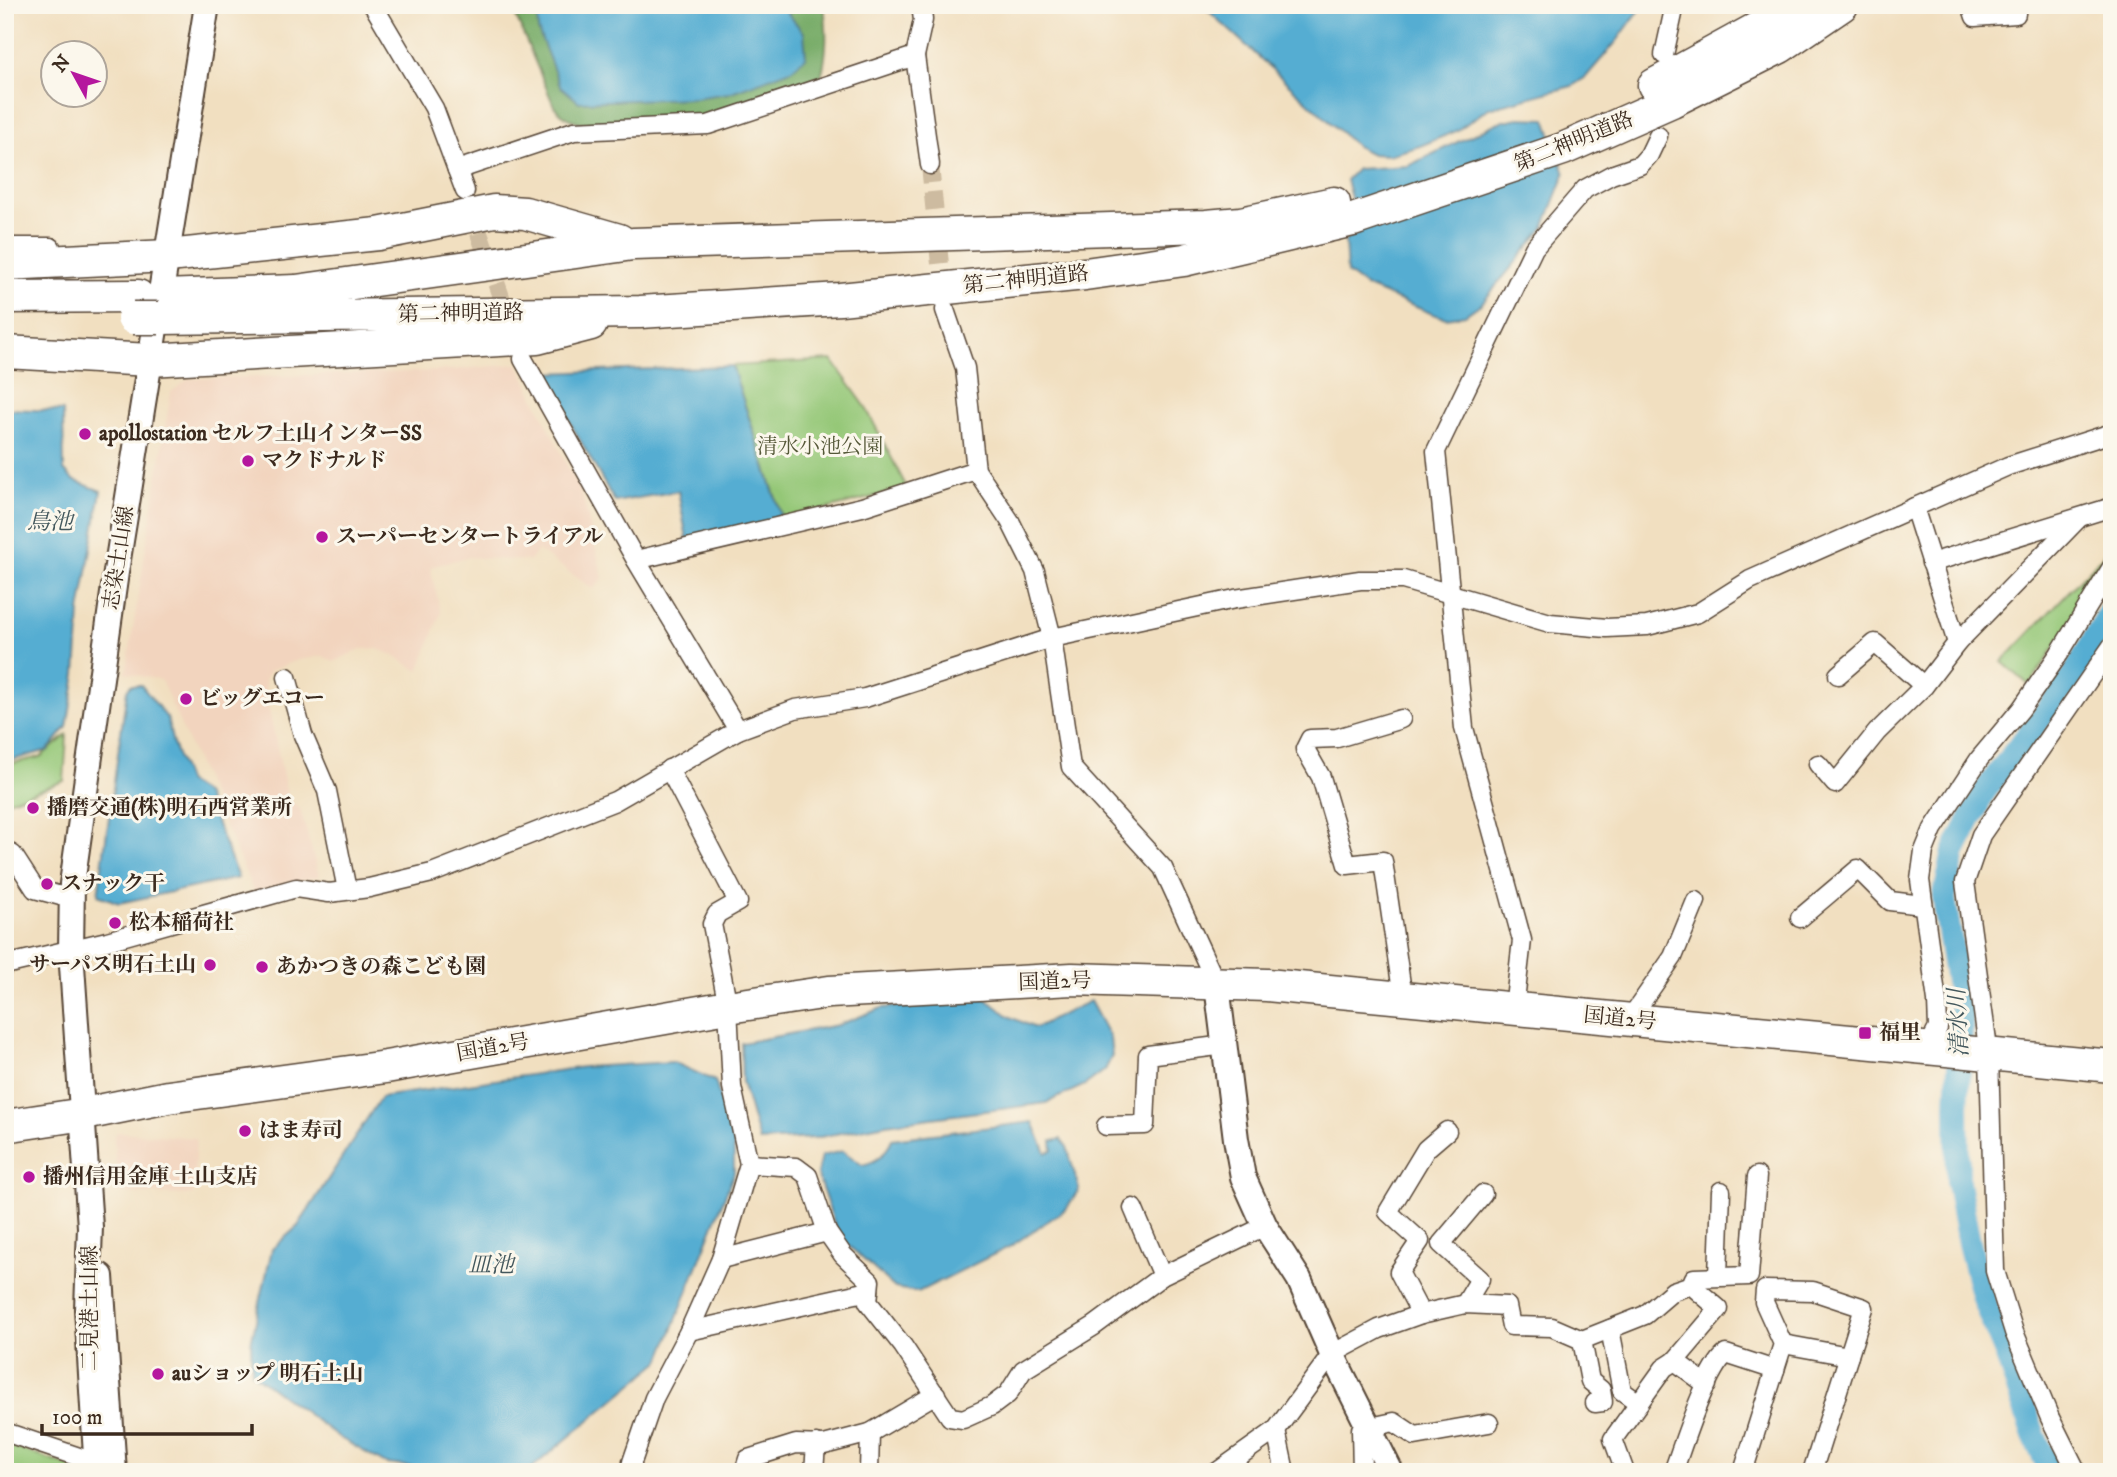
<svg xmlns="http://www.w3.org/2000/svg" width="2117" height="1477" font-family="'IM FELL DW Pica','Noto Serif JP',serif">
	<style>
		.built { fill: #f2d4be }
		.green { fill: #94c777; stroke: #68784a; stroke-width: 2 }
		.forest { fill: #77ac68; stroke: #596b43; stroke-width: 2 }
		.water { fill: #55add2; stroke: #486c78; stroke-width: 2 }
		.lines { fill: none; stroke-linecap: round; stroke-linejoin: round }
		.river { stroke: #55add2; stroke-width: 24 }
		.street-tunnel { stroke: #cdbba0; stroke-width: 18; stroke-dasharray: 18 9; stroke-linecap: butt }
		.street-casing { stroke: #564536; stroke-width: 21 }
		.secondary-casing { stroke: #564536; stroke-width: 28 }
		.highway-casing { stroke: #564536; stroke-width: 35 }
		.street { stroke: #fff; stroke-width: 18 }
		.secondary { stroke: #fff; stroke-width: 24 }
		.highway { stroke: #fff; stroke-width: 32 }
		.highway-bridge-casing { stroke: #564536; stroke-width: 35; stroke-linecap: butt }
		.highway-bridge { stroke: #fff; stroke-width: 32 }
		.poi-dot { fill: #b5179e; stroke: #fbf7ec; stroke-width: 2.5 }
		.labels { text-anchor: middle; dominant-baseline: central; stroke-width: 6; stroke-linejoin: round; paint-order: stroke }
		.street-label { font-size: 21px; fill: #3b2a1e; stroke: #fbf7ec }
		.poi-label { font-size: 21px; font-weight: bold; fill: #3b2a1e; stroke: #fbf7ec; text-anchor: start }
		.park-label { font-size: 21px; fill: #565939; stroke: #fbf7ec }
		.water-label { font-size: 23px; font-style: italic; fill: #44585d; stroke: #fbf7ec }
	</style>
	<rect width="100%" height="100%" fill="#fbf7ec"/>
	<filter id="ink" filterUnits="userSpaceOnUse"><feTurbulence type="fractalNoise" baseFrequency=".0143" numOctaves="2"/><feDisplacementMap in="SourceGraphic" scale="14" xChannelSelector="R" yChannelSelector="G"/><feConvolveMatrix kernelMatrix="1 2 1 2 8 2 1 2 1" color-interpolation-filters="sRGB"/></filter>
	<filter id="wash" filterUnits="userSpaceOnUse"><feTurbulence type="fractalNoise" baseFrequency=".00686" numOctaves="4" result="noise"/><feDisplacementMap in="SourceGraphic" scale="28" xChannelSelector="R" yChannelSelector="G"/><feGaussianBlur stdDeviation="1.57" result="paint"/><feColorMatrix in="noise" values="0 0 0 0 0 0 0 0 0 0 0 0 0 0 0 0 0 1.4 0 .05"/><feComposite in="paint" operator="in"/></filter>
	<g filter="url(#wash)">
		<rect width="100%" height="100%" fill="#f1dfc0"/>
		<!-- built -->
		<g class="built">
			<path d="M518,364l65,134 20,80 -10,11 -55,-39 -8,11 -63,-4 -37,10 11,46 -22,58 -28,-17 -13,-5h-18l-26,13 -11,-6 -25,4 -29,11 -4,10 1,15 20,93 4,11 10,9 19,67 -65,16 -93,-212 -35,-7 45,-281 18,-13 249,-8z"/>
			<path d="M117,1132l79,6 -3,57 -75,-2 -4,-56z"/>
		</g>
		<!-- green -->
		<g class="green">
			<path d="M832,360l33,46 42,82 -130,34 -2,-5 6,-3 -49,-148z"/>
			<path d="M2112,546l-30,61 -53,78 -27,-23z"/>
			<path d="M67,735l-3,46 -59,21v-37l35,-8z"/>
			<path d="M9,1445l62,22 1,5h-67v-13z"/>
		</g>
		<!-- forest -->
		<path class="forest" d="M511,5h313c3,25 4,47 -3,72 -31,12 -64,29 -96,37 -36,9 -121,19 -155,5 -7,-3 -11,-7 -16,-13z"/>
		<!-- water -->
		<g class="water">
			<path d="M537,5h244l23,28 2,24 -15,13 -62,23 -34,5 -116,4 -19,-16 -22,-56z"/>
			<path d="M1202,5h441l-26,36 -31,36 -14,9 -83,22 -33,23 -36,15 -31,9 -17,-1 -16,-8z"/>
			<path d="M1519,118l27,1 19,55 -21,54 -62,75 -17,12 -19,3 -13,-4 -68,-28 -18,-13 -2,-33 16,-7 -15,-53 11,-11 51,-3 91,-44z"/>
			<path d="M732,366l49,149 -6,2 2,5 -90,17 -9,-48 -63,11 -60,-106 -7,-23z"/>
			<path d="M5,409l58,2 1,59 9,10 28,11 -21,121 -4,62 -9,53 -19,23 -43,12z"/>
			<path d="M131,685h10l26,33 6,26 15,39 17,11 33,84 -119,25 -21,-8 29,-205z"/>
			<path d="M985,998l25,19 25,11 55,-27 20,37 2,18 -7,14 -20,15 -39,18 -160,21 -71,14 -56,3 -17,-59 -1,-39 97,-18 44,-17z"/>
			<path d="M673,1062l42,19 19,61v31l-74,188 -133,111h-61l-80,-8 -46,-26 -88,-65 -1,-30 21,-94 26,-23 83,-129 202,-30z"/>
			<path d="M1033,1122l13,31 7,-3 -1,-9 9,-2 6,8 12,42 -12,19 -56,38 -93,46 -23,-4 -56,-51 -22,-63 4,-18 22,-5 19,14c17,-4 23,-10 30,-26z"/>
		</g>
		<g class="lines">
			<!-- river -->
			<path class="river" d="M2051,1472l-17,-36 -28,-83 -22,-52 -15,-58 -11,-60 -1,-78 5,-93 -18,-113 10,-47 30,-60 89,-116 39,-68"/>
		</g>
	</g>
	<g filter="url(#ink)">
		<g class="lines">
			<!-- street-tunnel -->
			<g class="street-tunnel">
				<path d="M930,165l13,129"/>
				<path d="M470,207l39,113"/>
			</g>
			<!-- street casing -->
			<g class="street-casing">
				<g id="street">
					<path d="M373,5l61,103 31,83"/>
					<path d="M921,5l2,15 -8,36 15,109"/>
					<path d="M1971,5l4,12 41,-3v-9"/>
					<path d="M1664,55l11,-50"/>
					<path d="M457,170l117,-39 134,-6 207,-69"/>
					<path d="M5,247h46"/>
					<path d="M945,310l20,58 11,102 34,51 25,50 17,67 19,129 92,101 54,117"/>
					<path d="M523,359l113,201 102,170"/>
					<path d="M1914,507l43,136 122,-125"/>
					<path d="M636,560l226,-53 114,-37"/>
					<path d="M1931,563l181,-56"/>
					<path d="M1838,675l37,-32 49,43"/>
					<path d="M287,677l16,58 24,56 20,99"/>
					<path d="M1401,719l-64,19 -27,1 -5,10 16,28 26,88 36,-4 20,137"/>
					<path d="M1818,764l17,20 42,-52 47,-46 33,-43"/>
					<path d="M5,850l8,5 22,34 37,10"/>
					<path d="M1800,918l58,-49 32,32 32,4"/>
					<path d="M5,965l102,-24 189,-53 33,5 40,-5 63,-15 183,-72 123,-71 57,-21 70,-11 187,-60 183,-39 125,-19h43l147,43 57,5 40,-2 51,-13 52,-33 258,-114 104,-33"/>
					<path d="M1514,1009l8,-69 -58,-212 -28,-277 98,-203 51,-59 26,-14 29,-10 9,-10 9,-19"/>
					<path d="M1629,1020l44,-63 23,-56"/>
					<path d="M1927,1049l11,-21 -1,-27 -17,-121 4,-29 9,-22 47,-71 41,-49 38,-55 53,-87"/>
					<path d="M1106,1126l39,-1 3,-70 77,-10"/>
					<path d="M749,1164l47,3 12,9 19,56 16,23 27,26 -2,21 35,44 47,71 13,2 29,-13 16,-12 15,-24 71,-44 68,-50 103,-50"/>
					<path d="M1133,1208l29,68"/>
					<path d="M721,1259l106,-27"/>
					<path d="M1718,1276l3,-85"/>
					<path d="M1465,1304l15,-25 -39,-35 42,-50"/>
					<path d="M1421,1314l-22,-42 21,-31 -32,-29 38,-63 21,-18"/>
					<path d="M1610,1329l12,62 17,12"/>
					<path d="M689,1331l180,-40"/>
					<path d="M1582,1340l8,41 11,9 2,12 -8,1"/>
					<path d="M1783,1344l66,12"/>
					<path d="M1675,1361l44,-52 -28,-24"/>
					<path d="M1276,1430l9,42"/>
					<path d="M5,1432l77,26"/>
					<path d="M632,1472v-10l22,-64 35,-67 32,-72 28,-95 -17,-77 -4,-80 -16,-83 5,-10 21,-12 -69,-133"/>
					<path d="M744,1472l4,-13 48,-15 28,1 46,-12 66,-39"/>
					<path d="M814,1472l2,-28"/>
					<path d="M869,1472l1,-39"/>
					<path d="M1217,1472l59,-42 56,-76 47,-25 42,-15 44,-10 42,2 4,20 41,1 30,13 63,-25 28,-24 18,-6 3,-7 55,-2 8,-100"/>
					<path d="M1362,1472l-1,-43 33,-7 21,14 74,-13"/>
					<path d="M1625,1472l-12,-33 51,-71 11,-7 32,24"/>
					<path d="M1673,1472c10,-27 33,-102 53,-118l49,16"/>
					<path d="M1743,1472l40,-128 -19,-42 1,-12 48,1 51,17 -52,164"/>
					<path d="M2077,1472l-27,-54 -36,-86 -19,-61 -6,-216 -24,-173 16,-47 131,-189"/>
				</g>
			</g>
			<!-- secondary casing -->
			<g class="secondary-casing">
				<g id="secondary">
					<path d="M1217,985l19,154 7,38 22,49 34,53 33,75 59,118"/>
					<path d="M101,1276l13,196"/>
					<path d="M97,1472l-10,-163 3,-82 -19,-276 1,-67 44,-312 91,-567"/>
				</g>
			</g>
			<!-- highway casing -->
			<g class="highway-casing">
				<g id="highway">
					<path d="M1654,85l146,-80"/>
					<path d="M5,264l163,-8 210,-22 116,-23 31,2 94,27"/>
					<path d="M163,296l133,-5 337,-47 573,-18 35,-3 93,-20"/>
					<path d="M5,297l133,-1"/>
					<path d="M159,318l481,-6 200,-13 245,-25 99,-14 169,-40 210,-71 109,-48 108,-54 62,-42"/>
					<path d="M5,352l145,8 387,-22 54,-14"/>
					<path d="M5,1126l79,-12 84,-17 218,-30 342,-60 101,-15 243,-13 195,6 845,81"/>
				</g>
			</g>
			<!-- street -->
			<use href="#street" class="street"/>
			<!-- secondary -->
			<use href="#secondary" class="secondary"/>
			<!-- highway -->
			<use href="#highway" class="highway"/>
			<!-- highway-bridge casing -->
			<g class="highway-bridge-casing">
				<path id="highway-bridge" d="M133,318h26"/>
			</g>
			<!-- highway-bridge -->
			<use href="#highway-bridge" class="highway-bridge"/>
		</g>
	</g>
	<!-- markers -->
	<g class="poi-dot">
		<circle cx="85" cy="434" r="7"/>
		<circle cx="248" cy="461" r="7"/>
		<circle cx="322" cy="537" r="7"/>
		<circle cx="186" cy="699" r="7"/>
		<circle cx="33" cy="808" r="7"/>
		<circle cx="47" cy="884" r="7"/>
		<circle cx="115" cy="923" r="7"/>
		<circle cx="210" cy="965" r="7"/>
		<circle cx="262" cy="967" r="7"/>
		<rect x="1858" y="1026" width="14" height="14" rx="3.5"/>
		<circle cx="245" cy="1131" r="7"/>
		<circle cx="29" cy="1177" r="7"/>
		<circle cx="158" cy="1374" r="7"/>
	</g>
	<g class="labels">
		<!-- street labels -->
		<g class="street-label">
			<text transform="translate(1574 142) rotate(-22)">第二神明道路</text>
			<text transform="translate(1026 280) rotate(-6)">第二神明道路</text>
			<text transform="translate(461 314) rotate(-1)">第二神明道路</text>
			<text transform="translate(119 558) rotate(-81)">志染土山線</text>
			<text transform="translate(1055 982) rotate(-2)">国道2号</text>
			<text transform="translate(1620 1019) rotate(6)">国道2号</text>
			<text transform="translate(493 1048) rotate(-10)">国道2号</text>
			<text transform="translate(90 1308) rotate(-90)">二見港土山線</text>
		</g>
		<!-- poi labels -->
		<g class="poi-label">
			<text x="99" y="434">apollostation セルフ土山インターSS</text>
			<text x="262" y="461">マクドナルド</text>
			<text x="336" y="537">スーパーセンタートライアル</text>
			<text x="200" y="699">ビッグエコー</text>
			<text x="47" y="808">播磨交通(株)明石西営業所</text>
			<text x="61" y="884">スナック干</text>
			<text x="129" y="923">松本稲荷社</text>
			<text x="196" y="965" text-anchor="end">サーパス明石土山</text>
			<text x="276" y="967">あかつきの森こども園</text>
			<text x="1879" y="1033">福里</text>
			<text x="259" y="1131">はま寿司</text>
			<text x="43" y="1177">播州信用金庫 土山支店</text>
			<text x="172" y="1374">auショップ 明石土山</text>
		</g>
		<!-- park labels -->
		<g class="park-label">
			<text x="820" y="447">清水小池公園</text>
		</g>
		<!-- water labels -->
		<g class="water-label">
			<text x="50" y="522">鳥池</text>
			<text transform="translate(1959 1023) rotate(-93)">清水川</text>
			<text x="491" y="1265">皿池</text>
		</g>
	</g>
	<!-- margin -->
	<rect width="2117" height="1477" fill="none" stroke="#fbf7ec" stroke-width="28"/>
	<!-- north arrow -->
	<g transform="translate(74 74) rotate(310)"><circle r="33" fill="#fbf7ec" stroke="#aea59a" stroke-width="2"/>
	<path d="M0-5L12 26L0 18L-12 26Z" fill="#b5179e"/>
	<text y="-10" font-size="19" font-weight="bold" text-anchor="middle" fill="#3b2a1e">N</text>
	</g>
	<!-- scale -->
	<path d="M42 1424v10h210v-10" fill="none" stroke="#3b2a1e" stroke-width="3.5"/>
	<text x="52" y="1424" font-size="21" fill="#3b2a1e" stroke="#fbf7ec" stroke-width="5" paint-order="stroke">100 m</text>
</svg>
